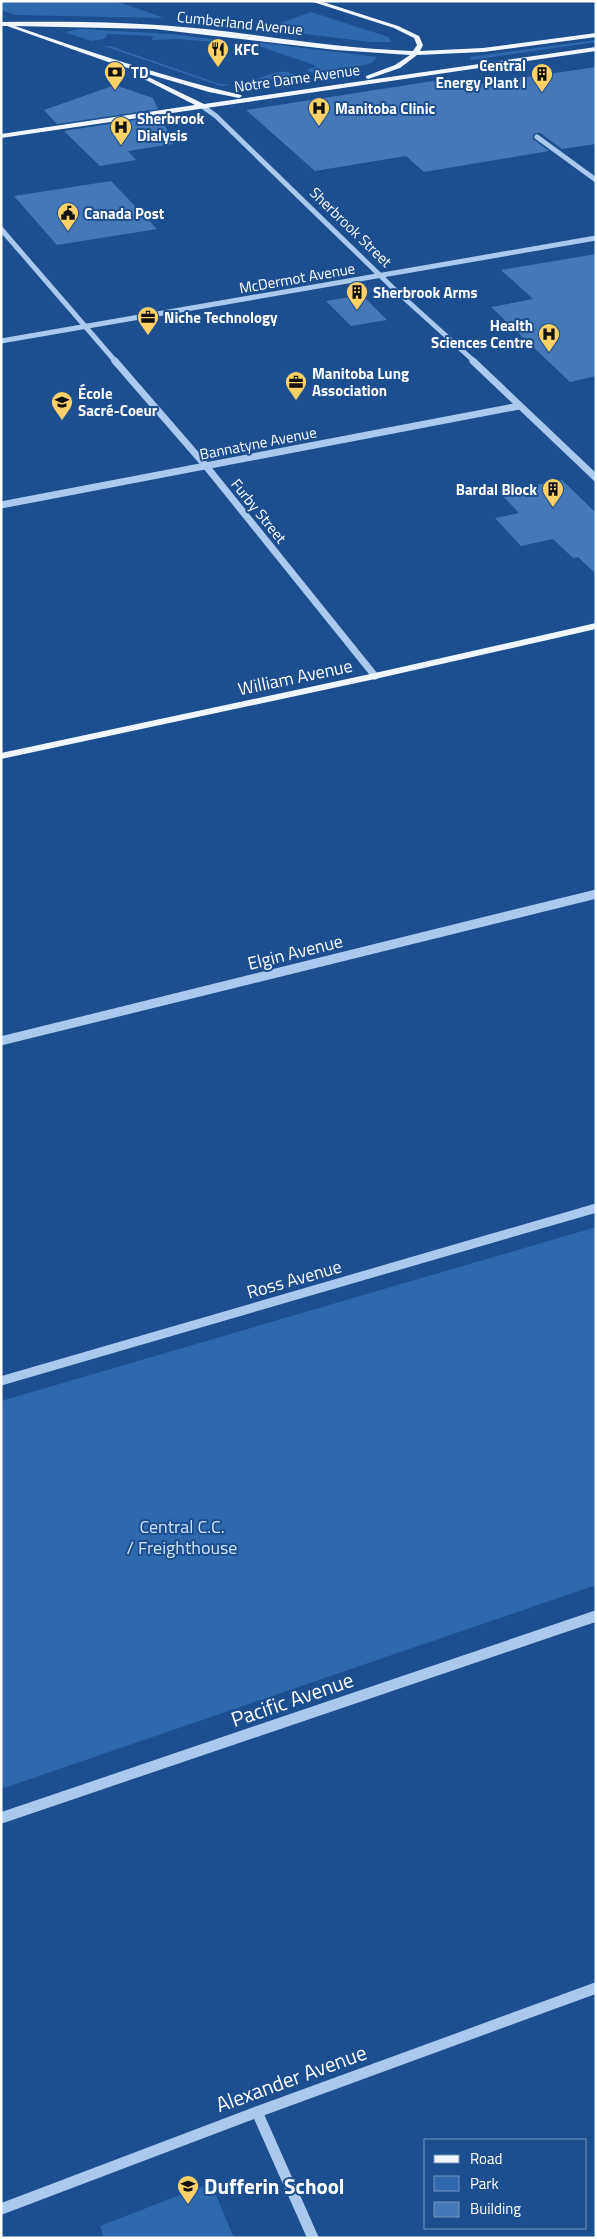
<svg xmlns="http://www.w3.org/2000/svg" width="597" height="2239" font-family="'Titillium Web',sans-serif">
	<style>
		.green { fill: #2e69ad }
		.building { fill: #4478b7 }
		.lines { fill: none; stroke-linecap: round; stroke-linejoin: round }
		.minor-far3 { stroke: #a9c9ee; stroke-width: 5 }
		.minor-far2 { stroke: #a9c9ee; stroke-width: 7 }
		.minor-far1 { stroke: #a9c9ee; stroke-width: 9 }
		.minor { stroke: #a9c9ee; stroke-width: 11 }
		.major { fill: #f0f6ff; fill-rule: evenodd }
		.labels { text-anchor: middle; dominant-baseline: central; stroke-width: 4; stroke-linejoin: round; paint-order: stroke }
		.far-street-label { font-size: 15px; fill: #fff; stroke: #1b4f8f }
		.far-poi-label { font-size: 15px; font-weight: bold; fill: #fff; stroke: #1b4f8f; text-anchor: start }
		.street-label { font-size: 18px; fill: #fff; stroke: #1b4f8f }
		.park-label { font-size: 18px; fill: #cfe3fa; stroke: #1b4f8f }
		.near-street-label { font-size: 21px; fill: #fff; stroke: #1b4f8f }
		.near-poi-label { font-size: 21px; font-weight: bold; fill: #fff; stroke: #1b4f8f; text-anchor: start }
	</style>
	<rect width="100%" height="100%" fill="#1b4f8f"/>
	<!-- green -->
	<g class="green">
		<path d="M4,1h112l48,17 -149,-3 -14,-5v-8z"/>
		<path d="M311,12l78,25 2,5h-21l-106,-13z"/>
		<path d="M80,29l92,5 46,6 -4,2 -35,-3 -25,1h-2l1,-4 -45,-2 -4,5 -13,2 -26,-9z"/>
		<path d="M596,40v2l-125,18 -1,-3z"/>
		<path d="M238,42h15l124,15 -5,6 -21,5 -35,6 -10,-4 11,-4 -59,-20 -10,4 -12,-5z"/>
		<path d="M104,46h6l107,37c10,2 19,2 29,0 16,-4 35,-18 50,-7l-75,10z"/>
		<path d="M596,1227v358l-595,204v-388z"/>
		<path d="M211,2183l23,55h-130l-4,-12z"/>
	</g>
	<!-- building -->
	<g class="building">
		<path d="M596,67v77l-34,5 -22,-16h-4l-3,2v4l16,12 -125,21 -18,-16 -91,15 -69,-61 187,-29 11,8z"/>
		<path d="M115,85l38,13 5,11 -101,15 -13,-14z"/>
		<path d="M161,116l12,28 -45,7 8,9 -36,6 -36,-35z"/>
		<path d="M111,181l46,48 -100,16 -43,-49z"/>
		<path d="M596,254v122l-26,6 -79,-75 42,-8 -32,-29z"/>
		<path d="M362,295l25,25 -36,6 -25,-25z"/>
		<path d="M562,480l34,33v61l-18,-17 -5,1 -20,-19 -32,7 -26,-28 24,-5 -20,-21z"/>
	</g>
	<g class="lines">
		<!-- minor-far3 -->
		<g class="minor-far3">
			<path d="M202,106l14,10 177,172 82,74"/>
			<path d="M537,137l59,43"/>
			<path d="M1,229l115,133"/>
			<path d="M1,341l595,-103"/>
		</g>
		<!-- minor-far2 -->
		<g class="minor-far2">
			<path d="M115,361l91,105 169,210"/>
			<path d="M473,361l123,117"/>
			<path d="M1,505l518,-99"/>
		</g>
		<!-- minor-far1 -->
		<g class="minor-far1">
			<path d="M1,1041l595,-147"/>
			<path d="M1,1381l595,-173"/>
		</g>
		<!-- minor -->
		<g class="minor">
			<path d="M1,1818l595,-202"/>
			<path d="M257,2112l56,126"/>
			<path d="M1,2209l256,-97 339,-124"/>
		</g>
		<!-- major -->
		<g class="major">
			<path d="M310,1h10l78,25 21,10 4,9 -3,6 63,-3 113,-15v4l-113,15 -66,3 -17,13 -32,11 -2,-1v-2l29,-11 15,-10 -74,-5 -182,-21 -139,-3c75,26 149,51 226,69l1,1 -3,2 -30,-6 -98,-29 -104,-37h-6v-4c68,-1 137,0 205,7 69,8 137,20 207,22l4,-6 -3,-7 -20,-10z"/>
			<path d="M596,47v4l-595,87v-4l194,-29 -55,-28 -1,-1 3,-2 62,30z"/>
			<path d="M596,623v6l-221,50 -374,80v-6l374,-80z"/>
		</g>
	</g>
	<!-- icons -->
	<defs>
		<g id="restaurant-pin" transform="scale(1.125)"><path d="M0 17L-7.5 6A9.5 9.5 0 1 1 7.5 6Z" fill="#ffd166" stroke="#1b4f8f"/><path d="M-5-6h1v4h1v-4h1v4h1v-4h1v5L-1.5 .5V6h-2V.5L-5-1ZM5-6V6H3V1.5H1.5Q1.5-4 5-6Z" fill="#111"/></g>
		<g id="bank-pin" transform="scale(1.125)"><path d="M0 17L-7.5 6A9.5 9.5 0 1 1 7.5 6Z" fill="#ffd166" stroke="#1b4f8f"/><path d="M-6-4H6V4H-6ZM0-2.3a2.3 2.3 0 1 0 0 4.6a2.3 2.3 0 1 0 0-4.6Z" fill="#111"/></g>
		<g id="building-pin" transform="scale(1.125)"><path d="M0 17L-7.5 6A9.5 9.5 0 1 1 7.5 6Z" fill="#ffd166" stroke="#1b4f8f"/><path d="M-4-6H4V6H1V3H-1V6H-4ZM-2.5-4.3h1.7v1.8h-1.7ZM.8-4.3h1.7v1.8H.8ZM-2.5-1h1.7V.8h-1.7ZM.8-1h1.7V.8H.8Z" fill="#111"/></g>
		<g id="hospital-pin" transform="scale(1.125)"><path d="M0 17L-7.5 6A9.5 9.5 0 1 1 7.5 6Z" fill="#ffd166" stroke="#1b4f8f"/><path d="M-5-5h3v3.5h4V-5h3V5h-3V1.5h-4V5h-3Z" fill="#111"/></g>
		<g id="civic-pin" transform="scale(1.125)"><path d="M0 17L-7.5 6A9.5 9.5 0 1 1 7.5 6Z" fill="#ffd166" stroke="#1b4f8f"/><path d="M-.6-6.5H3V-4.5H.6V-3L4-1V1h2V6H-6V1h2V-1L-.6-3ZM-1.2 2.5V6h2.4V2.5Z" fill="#111"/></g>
		<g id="office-pin" transform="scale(1.125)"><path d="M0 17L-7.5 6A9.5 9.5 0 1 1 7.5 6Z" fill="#ffd166" stroke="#1b4f8f"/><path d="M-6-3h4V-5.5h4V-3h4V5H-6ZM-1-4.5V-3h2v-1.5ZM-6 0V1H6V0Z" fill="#111"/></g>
		<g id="school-pin" transform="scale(1.125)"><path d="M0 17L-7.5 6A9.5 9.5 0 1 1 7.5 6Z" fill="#ffd166" stroke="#1b4f8f"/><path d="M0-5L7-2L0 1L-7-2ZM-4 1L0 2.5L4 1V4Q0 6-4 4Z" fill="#111"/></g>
	</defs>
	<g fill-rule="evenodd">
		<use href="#restaurant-pin" x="218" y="49"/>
		<use href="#bank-pin" x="115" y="72"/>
		<use href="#building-pin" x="542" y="74"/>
		<use href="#hospital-pin" x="319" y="108"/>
		<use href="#hospital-pin" x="121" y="127"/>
		<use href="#civic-pin" x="68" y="213"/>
		<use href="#building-pin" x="357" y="292"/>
		<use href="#office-pin" x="148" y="317"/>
		<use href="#hospital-pin" x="549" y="334"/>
		<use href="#office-pin" x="296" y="382"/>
		<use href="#school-pin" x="62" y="402"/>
		<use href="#building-pin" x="553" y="489"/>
		<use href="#school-pin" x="188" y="2186"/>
	</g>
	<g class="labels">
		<!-- far-street labels -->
		<g class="far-street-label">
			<text transform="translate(240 23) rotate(6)">Cumberland Avenue</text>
			<text transform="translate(297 78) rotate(-8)">Notre Dame Avenue</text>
			<text transform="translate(351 227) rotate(44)">Sherbrook Street</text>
			<text transform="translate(297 278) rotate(-10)">McDermot Avenue</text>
			<text transform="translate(258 443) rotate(-11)">Bannatyne Avenue</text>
			<text transform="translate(259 511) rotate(51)">Furby Street</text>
		</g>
		<!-- far-poi labels -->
		<g class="far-poi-label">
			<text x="234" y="49">KFC</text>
			<text x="526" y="65" text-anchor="end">Central<tspan x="526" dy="17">Energy Plant I</tspan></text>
			<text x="131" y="72">TD</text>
			<text x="335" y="108">Manitoba Clinic</text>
			<text x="137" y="118">Sherbrook<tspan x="137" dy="17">Dialysis</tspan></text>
			<text x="84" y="213">Canada Post</text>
			<text x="373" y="292">Sherbrook Arms</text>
			<text x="164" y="317">Niche Technology</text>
			<text x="533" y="325" text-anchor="end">Health<tspan x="533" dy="17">Sciences Centre</tspan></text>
			<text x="312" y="373">Manitoba Lung<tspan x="312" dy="17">Association</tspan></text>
			<text x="78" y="393">École<tspan x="78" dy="17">Sacré-Coeur</tspan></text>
			<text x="537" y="489" text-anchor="end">Bardal Block</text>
		</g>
		<!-- street labels -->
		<g class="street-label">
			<text transform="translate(295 677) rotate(-12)">William Avenue</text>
			<text transform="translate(295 952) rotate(-14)">Elgin Avenue</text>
			<text transform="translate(294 1279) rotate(-16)">Ross Avenue</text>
		</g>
		<!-- park labels -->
		<g class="park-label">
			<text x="182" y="1526">Central C.C.<tspan x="182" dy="21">/ Freighthouse</tspan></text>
		</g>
		<!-- near-street labels -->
		<g class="near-street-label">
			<text transform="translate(292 1699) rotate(-19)">Pacific Avenue</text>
			<text transform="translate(291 2078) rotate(-20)">Alexander Avenue</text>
		</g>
		<!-- near-poi labels -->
		<g class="near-poi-label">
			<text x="204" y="2186">Dufferin School</text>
		</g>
	</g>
	<!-- border -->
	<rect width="597" height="2239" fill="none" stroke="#ffffff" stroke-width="5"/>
	<!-- legend -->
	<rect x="424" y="2139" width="162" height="90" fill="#1b4f8f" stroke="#7695bc"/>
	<rect x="434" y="2155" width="25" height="8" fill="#f0f6ff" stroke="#7695bc"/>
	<text x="470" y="2164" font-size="15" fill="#ffffff">Road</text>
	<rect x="434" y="2176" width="25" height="15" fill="#2e69ad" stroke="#7695bc"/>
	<text x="470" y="2189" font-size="15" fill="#ffffff">Park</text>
	<rect x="434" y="2202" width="25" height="15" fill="#4478b7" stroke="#7695bc"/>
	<text x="470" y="2214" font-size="15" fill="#ffffff">Building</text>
</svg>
